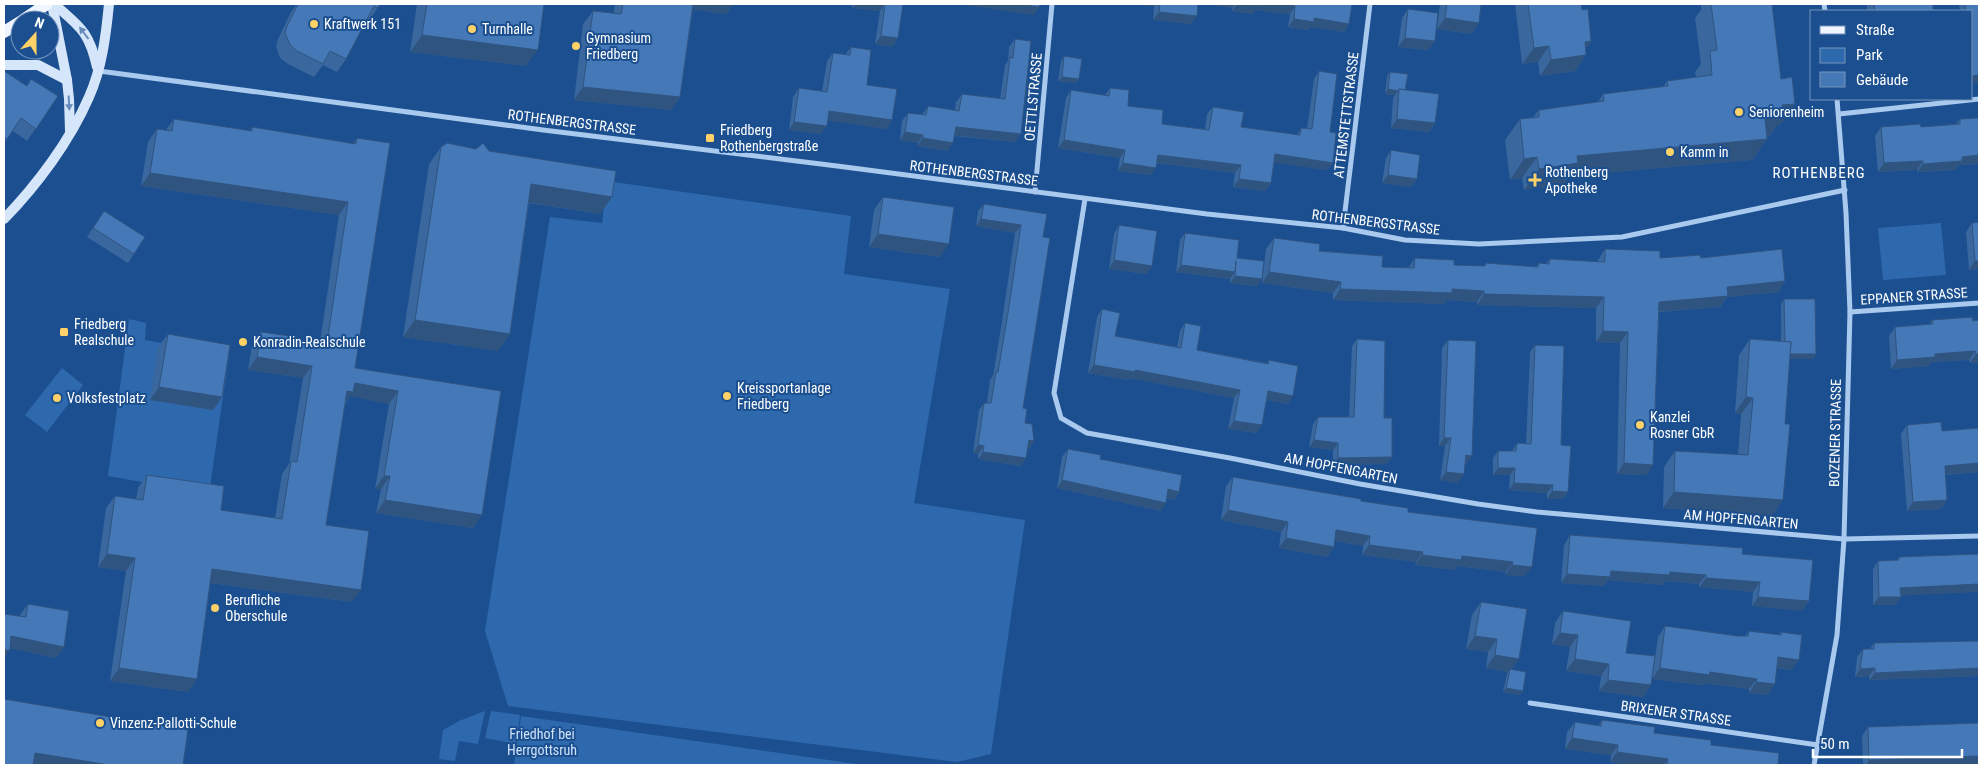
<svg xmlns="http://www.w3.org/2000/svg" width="1983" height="769" font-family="'Roboto Condensed',sans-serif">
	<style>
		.green { fill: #2e69ad }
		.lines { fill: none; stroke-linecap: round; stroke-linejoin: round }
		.minor { stroke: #a9c9ee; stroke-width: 5 }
		.secondary { stroke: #d6e6fa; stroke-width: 10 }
		.primary { stroke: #f0f6ff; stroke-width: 12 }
		.wall { fill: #3a679d }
		.shaded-wall { fill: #305480 }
		.building { fill: #4478b7; stroke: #305480 }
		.oneway { fill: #668bba }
		.poi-dot { fill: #ffd166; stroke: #1b4f8f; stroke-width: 2 }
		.labels { text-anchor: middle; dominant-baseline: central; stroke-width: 4; stroke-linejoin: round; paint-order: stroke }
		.poi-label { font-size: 14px; fill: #fff; stroke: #1b4f8f; text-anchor: start }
		.street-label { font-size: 14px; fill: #fff; stroke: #1b4f8f }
		.park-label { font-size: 14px; fill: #cfe3fa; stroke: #1b4f8f }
		.neighbourhood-label { font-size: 15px; letter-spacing: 1px; fill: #fff; stroke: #1b4f8f }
	</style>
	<rect width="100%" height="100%" fill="#1b4f8f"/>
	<!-- green -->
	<g class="green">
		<path d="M607,181l244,35 -7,58 106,15 -36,214 111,17 -34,234 -34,8 -449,-56 -23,-75 65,-414 52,6z"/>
		<path d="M1941,223l5,52 -63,5 -5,-52z"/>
		<path d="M129,319l17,4 -1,17 84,15 -20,139 -101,-18z"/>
		<path d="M62,368l21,17 -36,47 -22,-17z"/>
		<path d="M485,711l-7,33 -19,-3 -4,20 -16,-2 4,-29 16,-9z"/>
		<path d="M491,711l29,4 -4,29 -31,-6z"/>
		<path d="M521,716l342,49h-349z"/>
	</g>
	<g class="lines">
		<!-- minor -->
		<g class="minor">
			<path d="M1824,4l1,7"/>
			<path d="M99,71l444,59 294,36 370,48 136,14 62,12 74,4 143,-7 223,-47"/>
			<path d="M1839,114l140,-15"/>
			<path d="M1035,192l17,-188"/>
			<path d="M1085,199l-31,194 7,25 26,15 143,25 130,26 118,20 59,8 307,27 135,-3"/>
			<path d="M1343,228l27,-224"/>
			<path d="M1850,312l129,-9"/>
			<path d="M1530,703l288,42"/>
			<path d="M1814,765l23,-130 7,-96 6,-227 -4,-99 -9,-114"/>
		</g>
		<!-- secondary -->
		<g class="secondary">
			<path d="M52,4l15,76 2,19 1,32"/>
			<path d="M54,4c26,23 35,27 43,63"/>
			<path d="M4,65h34l29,15"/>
			<path d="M4,219c33,-34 66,-78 85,-122 13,-29 17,-62 20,-93"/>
		</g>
		<!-- primary -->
		<g class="primary">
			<path d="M23,20l24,-16"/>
			<path d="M4,32l16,-10"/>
		</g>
	</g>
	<!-- wall -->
	<g class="wall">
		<path d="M297,4h83l-11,17 -2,-1 -21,39 -9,13 -14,-7 -9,12 -26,-13 -8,-6 -4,-12 2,-7 13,-27z"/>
		<path d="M417,4h127l-18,62 -116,-14z"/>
		<path d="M615,4h118l-7,10 -33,-5 -13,88 -9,13 -97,-10 9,-76 10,-13 21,2z"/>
		<path d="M852,4h51l-5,34 -6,9 -17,-3 5,-33 -28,-3z"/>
		<path d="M1132,4h66l-7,20 -38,-4 1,-14z"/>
		<path d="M1207,4h145l-3,20 -5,8 -33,-5 -3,3 -20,-3 2,-13 -34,-4 -3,4 -21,-3v-3z"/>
		<path d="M1440,4h38l1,19 -8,11 -34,-5z"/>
		<path d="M1515,4h66l1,6 9,31 -6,8 1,6 -11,16 -35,5 -2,-14 -16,2z"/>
		<path d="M1701,4h71l9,75 14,25 -15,21h-3l-8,12h-2v2l-15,21 -183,16 -6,9 -39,5 -2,-12 -12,2 -5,-40 15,-21 13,-2 6,-7 59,-8 5,-8 60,-7 4,-6 29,-4 -1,-5 6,-8 -6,-46 6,-8z"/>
		<rect x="1867" y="4" width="66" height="7"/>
		<path d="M1959,4h20v78l-7,1v-72h-12z"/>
		<path d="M1408,9l27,32 -7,9 -30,-3 4,-29z"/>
		<path d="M1015,39l6,95 -6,8 -61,-6 -6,15 -31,-5 1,-3 -18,-3 2,-19 6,-8 14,2 6,-9 27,4 1,-8 6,-8 38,5 5,-34 3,-4 1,-14z"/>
		<path d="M851,47l16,38 20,44 -59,-9 -1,6 -6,8 -32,-4 4,-33 6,-9 23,3 5,-30 6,-8 12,2z"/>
		<path d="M1064,56l15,23 -3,4 -18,-2 3,-20z"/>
		<path d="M4,71l22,15 5,-7 27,17 -31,45 -14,-10 -9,12z"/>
		<path d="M1319,71l11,61 3,31 -6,7 -53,-8 -3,21 -6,8 -32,-4 2,-14 -78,-10 -6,12 -33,-4 2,-13 -62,-10 8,-50 5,-8 34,5 5,-7 18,18 34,18 43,5 2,-15 6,-7 28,20 56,8 4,-7 6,1 7,-50z"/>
		<path d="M1390,72l45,51 -6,9 -38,-4 2,-30 2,-3 -10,-1 2,-18z"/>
		<path d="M1979,118v46l-20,1 -3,5 -39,2v-2l-39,2 -3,-36 6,-9h40l35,-3 4,-5z"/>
		<path d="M174,119l76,12 2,-4 101,17 4,-6 -2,230 146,23 -19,124 -9,13 -97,-15 5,-24h-6l14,-85 -39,-8 -5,9 -19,120 26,77 -142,-19 -22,109 -78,-11 16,-110 -28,-4 8,-59 9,-12 21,3 2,-11 9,-13 74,35 54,8 7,-44 7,-10 14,-86 -55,-8 4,-25 9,-13 35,8 24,2 19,-127 -198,-29 7,-44 9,-13 9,1z"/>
		<path d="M441,147l48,4 123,46 -12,17 -71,-11 -19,131 -12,17 -95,-14 26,-173z"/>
		<path d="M1391,150l26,29 -6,8 -29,-4 4,-25z"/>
		<path d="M883,197l57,60 -71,-10 5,-37z"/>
		<path d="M984,204l59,33 -20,171 2,15 9,18 -5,8h-1l-7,17 -43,-7v-5l-5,-1 6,-43 5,-7h3l3,-23 3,-4 9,-55 13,-88 -39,-7 2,-15z"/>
		<path d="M104,211l41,26 -17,26 -41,-26z"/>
		<path d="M1972,223l7,46 -10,1 -3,-38z"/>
		<path d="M1119,225l33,41 -6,8 -37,-5 5,-35z"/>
		<path d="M1185,233l52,25 25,21 -5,7 -27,-3v-5v1l-54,-7 4,-32z"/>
		<path d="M1274,238l45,13 63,16 26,1 7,-10 39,7 30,1 2,-3 50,4 3,-4 7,1 4,-5 47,3 1,-2 7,-11 55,9h41l84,23 -7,11 -51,5 -7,10 -61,5 -6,153 -7,10 -29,-1 3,-131 -24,-1v-34l-119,-3v-3l-30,-2 -3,4 -111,-4v-7l-71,-10 4,-34z"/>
		<path d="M1784,299l32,55 -3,5h-23l-18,157 -109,-8 1,-41 11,-16 63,4 3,-41 -6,-1 4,-58 11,-16 31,3v-38z"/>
		<path d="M1102,309l13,27 62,11 3,-16 5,-8 12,27 70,13 2,-3 19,44 -21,-4 -10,33 -29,-4 6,-31 -104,-20 -1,2 -41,-7 9,-56z"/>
		<path d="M1932,320h47v42l-9,1 -1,-3 -38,2 -2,4 -38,3 -2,-33 6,-9 35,-3z"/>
		<path d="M168,334l54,63 -9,13 -63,-10 8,-53z"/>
		<path d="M1357,339l27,79 3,46 -54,1v-15l-24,-3 4,-23 5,-7h31l3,-71z"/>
		<path d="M1448,340l24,116 -6,8h-1l-7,19 -18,-3 5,-34h-6l3,-98z"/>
		<path d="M1535,345l26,100 7,47 -5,7h-16v-6l-38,-3 1,-15h-17v-17l5,-7h14l5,-8 9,1 4,-92z"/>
		<path d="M1907,425l35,6 37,-3v44l-34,3 2,25 -6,9 -34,2 -6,-77z"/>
		<path d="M1068,449l32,10 79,33 -5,8 -7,-2 -6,13 -104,-23 5,-31z"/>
		<path d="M1233,477l128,24 47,11 129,16 -12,48 -20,-1 1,-3 -49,-6 -2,4 -40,-5 1,-3 -54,-7 1,-9 -28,-5 -1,6 -7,10 -48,-9 2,-16 -60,-12 5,-34z"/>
		<path d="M1570,535l172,19 67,47 -7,10 -50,-5 1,-14 -54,-5v-3l-34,-3 -2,4 -55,-5 -4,6 -43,-3 3,-38z"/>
		<path d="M1899,557l2,40 -6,8h-22v-36l5,-8 19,-1z"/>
		<path d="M1481,602l31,67 11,22 -4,4 -16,-3 4,-18 1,-2 -22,-4 2,-16 -22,-3 6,-34z"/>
		<path d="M28,604l36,43 -8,11 -46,-10 10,-33z"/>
		<path d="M1563,611l63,42 25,32 -8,12 -44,-6 2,-15 -35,-5 4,-24 -18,-3 3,-21z"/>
		<path d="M1665,626l73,10h7l4,-5 30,4 2,-3 11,38 -15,-2 -9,27 -19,-2v-4l-45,-6 -2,2 -50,-6 6,-42z"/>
		<path d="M1979,641v35l-110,4v-4l-14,1 2,-20 6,-8h7l4,-6z"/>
		<path d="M1602,720l52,13 57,12 67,20h-147l-21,-3 1,-7 -46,-6 2,-17 8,-10 23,4z"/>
		<path d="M1979,723v41l-19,1h-97l-1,-29 6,-9z"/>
	</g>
	<!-- shaded-wall -->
	<g class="shaded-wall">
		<path d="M688,4h45l-7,10 -41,-6z"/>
		<path d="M855,4h30l-5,7 -28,-3z"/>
		<path d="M957,4h61l21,3 -5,8z"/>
		<path d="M1132,4h24l-2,2z"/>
		<path d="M1207,4h28l-3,4z"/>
		<path d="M1237,4h42l16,2 -5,8 -34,-4 -3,4 -21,-3z"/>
		<path d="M1159,12l38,4 -6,8 -38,-4z"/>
		<path d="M1314,18l35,6 -5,8 -33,-5 -3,3 -20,-3 6,-8z"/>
		<path d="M1445,18l34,5 -8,11 -34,-5z"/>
		<path d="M422,35l116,15 -12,16 -116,-14z"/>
		<path d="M881,36l17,2 -6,9 -17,-3z"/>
		<path d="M1405,38l30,3 -7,9 -30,-3z"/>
		<path d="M1591,41l-10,15 5,-1 -11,16 -35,5 11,-16 34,-18z"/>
		<path d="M1549,46l-11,16 -16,2 12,-16z"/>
		<path d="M1979,75v7l-7,1v-7z"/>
		<path d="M1062,77l17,2 -3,4 -18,-2z"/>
		<path d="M583,87l97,10 -9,13 -97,-10z"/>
		<path d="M1388,89l10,2 -3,4 -10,-1z"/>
		<path d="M1795,104l-15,21h-3l-8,12 -19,2 15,-21 17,-13z"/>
		<path d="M829,111l63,9 -5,9 -64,-9z"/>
		<path d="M1397,119l38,4 -6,9 -38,-4z"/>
		<path d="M794,122l33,4 -6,8 -32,-4z"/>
		<path d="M956,127l65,7 -6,8 -65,-7z"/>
		<path d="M905,132l18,3 -5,8 -18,-3z"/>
		<path d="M923,138l30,5 -5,8 -31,-5z"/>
		<path d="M1767,139l-15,21 -183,16 -6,9 -39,5 15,-21 38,-13z"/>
		<path d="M1064,140l61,10 -5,8 -62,-10z"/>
		<path d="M1275,154l58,9 -6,7 -58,-8z"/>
		<path d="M1158,155l83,10 -6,8 -83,-11z"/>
		<path d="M1979,155v9l-20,1 -3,5 -39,2 6,-8 39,-7z"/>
		<path d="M1537,157l-15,21 -12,2 14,-21z"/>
		<path d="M1923,161l-6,9 -39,2 6,-9z"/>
		<path d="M1123,163l33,5 -5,7 -33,-4z"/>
		<path d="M150,173l198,29 -9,13 -198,-29z"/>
		<path d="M1388,175l29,4 -6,8 -29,-4z"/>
		<path d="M1239,179l32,4 -6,8 -32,-4z"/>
		<path d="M531,184l81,13 -12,17 -80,-13z"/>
		<path d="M981,219l40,6 -6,8 -39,-7z"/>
		<path d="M878,234l71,10 -9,13 -71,-10z"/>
		<path d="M1114,260l38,6 -6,8 -37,-5z"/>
		<path d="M1975,261h4v8l-10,1z"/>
		<path d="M1181,265l54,7 -5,7 -54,-7z"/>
		<path d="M1269,272l72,10 -8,11 -71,-10z"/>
		<path d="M1235,276l27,3 -5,7 -27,-3z"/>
		<path d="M1785,281l-7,11 -51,5 -7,10 -69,5 8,-10 68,-15z"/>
		<path d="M1340,289h112l32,2 -7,11 -30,-2 -3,4 -111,-4z"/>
		<path d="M1484,294l120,3 -8,11 -119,-3z"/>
		<path d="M415,320l95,14 -12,17 -95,-14z"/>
		<path d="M1603,331l25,1 -8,11 -24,-1z"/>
		<path d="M1975,351l-6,9 -38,2 -2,4 -38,3 6,-9 38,-6z"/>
		<path d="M1785,354h31l-3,5h-31z"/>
		<path d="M1976,354h3v8l-9,1z"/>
		<path d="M257,357l55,9 -9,12 -55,-8z"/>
		<path d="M1094,365l41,5 105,20 -6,8 -104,-20 -1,2 -41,-7z"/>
		<path d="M355,383l43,8 -9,13 -39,-8 -6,9 3,-14z"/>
		<path d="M159,387l63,10 -9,13 -63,-10z"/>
		<path d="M1268,391l25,5 -5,8 -26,-5z"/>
		<path d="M1746,397l7,1 -12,16 -6,-1z"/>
		<path d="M1234,421l28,4 -5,8 -29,-4z"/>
		<path d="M1444,438h7l-6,8h-6z"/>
		<path d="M1029,440l5,1 -5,8 -5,-1z"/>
		<path d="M1314,440l24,3 -5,7 -24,-3z"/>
		<path d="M978,445l6,1 -6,8 -5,-1z"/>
		<path d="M983,452l43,6 -5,8 -43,-7z"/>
		<path d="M1466,455l6,1 -6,8h-6z"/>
		<path d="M1392,457l-5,7 -54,1 5,-7z"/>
		<path d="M1624,463l29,2 -7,10 -29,-1z"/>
		<path d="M1979,463v9l-41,3 7,-9z"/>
		<path d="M1498,468h17l-5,7h-17z"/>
		<path d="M1446,472l18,2 -6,9 -18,-3z"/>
		<path d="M384,476h6l-9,13h-6z"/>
		<path d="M1062,480l104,23 -5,8 -104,-23z"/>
		<path d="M1514,483l39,2 -6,8 -38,-3z"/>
		<path d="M1168,489l11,3 -5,8 -11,-3z"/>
		<path d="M1552,491l16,1 -5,7h-16z"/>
		<path d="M1674,492l109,8 -11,16 -109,-8z"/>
		<path d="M385,500l97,15 -9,13 -97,-15z"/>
		<path d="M1947,500l-6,9 -34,2 6,-9z"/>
		<path d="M1228,510l60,12 -7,10 -60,-12z"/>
		<path d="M1336,530l34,6 -7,10 -33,-6z"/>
		<path d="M1286,538l48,9 -7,10 -48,-9z"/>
		<path d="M1369,545l54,7 -7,10 -54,-7z"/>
		<path d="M107,554l28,4 -9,13 -28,-4z"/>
		<path d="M1422,555l40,1 51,6 -7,10 -49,-6 -2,4 -40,-5z"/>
		<path d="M1512,565l20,2 -7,9 -20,-1z"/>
		<path d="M212,569l149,21 -9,12 -149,-20z"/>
		<path d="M1611,571l59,1 36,3 -7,9 -34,-3 -2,4 -55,-5 -4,6 -43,-3 6,-9z"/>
		<path d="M1706,578l54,4 -7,10 -54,-5z"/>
		<path d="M1979,584v8l-85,4 6,-8z"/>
		<path d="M1758,597l51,4 -7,10 -50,-5z"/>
		<path d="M1879,597h22l-6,8h-22z"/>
		<path d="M1560,633l18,2 -8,12 -18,-3z"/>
		<path d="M11,636l53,11 -8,11 -52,-11z"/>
		<path d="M1475,636l22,3 -9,13 -22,-3z"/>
		<path d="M4,650h6l-6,9z"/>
		<path d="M1495,655l24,4 -9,13v-3l-2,3 -22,-4z"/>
		<path d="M1778,657l21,3 -7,10 -21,-3z"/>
		<path d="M1575,659l34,5 -8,12 -35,-5z"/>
		<path d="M119,668l78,11 -9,13 -78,-11z"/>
		<path d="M1660,668l50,4 47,7 -8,10 -45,-6 -2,2 -50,-6z"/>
		<path d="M1875,668l-6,8 -14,1 5,-8z"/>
		<path d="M1979,668v8l-110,4 6,-7z"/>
		<path d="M1608,680l43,5 -8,12 -44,-6z"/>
		<path d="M1756,682l19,2 -7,11 -19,-2z"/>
		<path d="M1506,688l17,3 -4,4 -16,-3z"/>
		<path d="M1572,738l46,7 -7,10 -46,-6z"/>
		<path d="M1617,752l51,7 -4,6h-33l-21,-3z"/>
		<path d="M35,753l74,12h-83z"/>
		<path d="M1979,756v8l-19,1h-94l3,-5z"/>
	</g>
	<!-- building -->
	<g class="building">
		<path d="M298,4h82l-2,4 -4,-2 -28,53 -16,-8 -7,13 -26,-13 -7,-6 -5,-12 2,-7z"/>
		<path d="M427,4h117l-6,46 -116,-15z"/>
		<path d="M623,4h70l-13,93 -97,-10 10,-76 28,3z"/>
		<path d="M885,4h18l-5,34 -17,-2z"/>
		<path d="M1018,4h22l-1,3z"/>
		<path d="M1160,4h38l-1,12 -38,-4z"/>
		<path d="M1241,4h18l-1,2z"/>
		<path d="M1279,4h73l-3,20 -35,-6v4l-20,-3 1,-13z"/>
		<path d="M1447,4h34l-2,19 -34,-5z"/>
		<path d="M1528,4h53l1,6 6,-1 3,32 -6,1 1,13 -35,5 -2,-14 -15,2z"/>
		<path d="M1711,4h61l9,75 11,-2 3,27 -13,1 2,11 -19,2 2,21 -190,17 1,7 -39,6 -2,-12 -13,2 -4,-40 19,-2v-7l65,-9 -1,-7 65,-8 -1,-5 45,-6 -2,-24 7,-1z"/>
		<path d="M1874,4h59v7h-58z"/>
		<path d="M1965,4h14v71l-7,1v-65h-6z"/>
		<path d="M1408,9l30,4 -3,28 -30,-3z"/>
		<path d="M1015,39l16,2 -10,93 -65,-7 -3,16 -30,-5v-3l-18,-3 3,-19 18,2 2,-9 31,5 3,-17 43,5 5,-42 3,1z"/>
		<path d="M851,47l20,3 -4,35 30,4 -5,31 -63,-9 -2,15 -33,-4 5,-34 28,4 6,-39 17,2z"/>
		<path d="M1064,56l18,3 -3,20 -17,-2z"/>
		<path d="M4,71l23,15 4,-7 27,17 -22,33 -15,-11 -14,21 -3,-2v-28l1,-2 -1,-1z"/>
		<path d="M1319,71l18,3 -7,58 6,1 -3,30 -58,-9 -4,29 -32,-4 2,-14 -83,-10 -2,13 -33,-5 2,-13 -61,-10 7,-50 38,6 1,-8 19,2 -1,16 35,4 -1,14 47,6 4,-23 31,5 -3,15 59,8 1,-7 11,1z"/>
		<path d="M1390,72l18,2 -3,16 -6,-1 -1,2 -10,-2z"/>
		<path d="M1399,89l40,5 -4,29 -38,-4z"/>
		<path d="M1979,118v37l-17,2v4l-39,3v-3l-39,2 -3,-36 39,-3 1,3 39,-3v-5z"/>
		<path d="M174,119l78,12v-4l104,17 1,-6 33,5 -35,225 146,23 -19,124 -97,-15 5,-24h-6l14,-85 -43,-8 -2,9 -6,-1 -21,134 43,6 -8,59 -149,-21 -15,110 -78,-11 16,-110 -28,-4 8,-58 28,4 4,-25 77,11 -3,24 61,9 9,-58 6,1 15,-96 -55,-9 4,-25 36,5 -1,3 31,3 21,-141 -198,-29 7,-44 15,2z"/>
		<path d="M447,143l29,6 7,-6 6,8 127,20 -4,26 -81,-13 -21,150 -95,-14 26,-173z"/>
		<path d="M1391,150l29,5 -3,24 -29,-4z"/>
		<path d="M883,197l71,10 -5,37 -71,-10z"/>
		<path d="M984,204l63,10 -4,23 7,1 -27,170 4,1 -2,14 7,1 2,17 -5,-1 -3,18 -43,-6 1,-6 -6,-1 6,-42h7l5,-31h2l10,-59 13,-88 -40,-6z"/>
		<path d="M104,211l41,26 -11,17 -41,-26z"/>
		<path d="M1979,222v39h-4l-3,-38z"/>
		<path d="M1119,225l38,6 -5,35 -38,-6z"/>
		<path d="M1185,233l54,7 -2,18 27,3 -2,18 -27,-3 1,-15 -1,11 -54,-7z"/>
		<path d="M1274,238l46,6 -1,7 64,5 -1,11 32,1 1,-10 39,2v5l31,1 1,-3 52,4 1,-4 10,1 1,-5 55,3v-13l55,2v7l40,-3 1,3 81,-9 3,32 -58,6 1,9 -69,6 -6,163 -29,-2 4,-131 -25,-1 1,-34 -120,-3v-3l-32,-2v4l-112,-4 1,-7 -72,-10z"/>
		<path d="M1784,299h31l1,55h-26l1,-12h-6z"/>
		<path d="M1102,309l18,4 -5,23 66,12 4,-25 16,3 -4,24 71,14 1,-4 29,6 -5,30 -25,-5 -6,34 -28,-4 6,-31 -105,-20v2l-41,-7z"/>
		<path d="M1972,317l1,4 6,-1v34h-3l-1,-3 -40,3v3l-38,3 -2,-33 38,-3 -1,-4z"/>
		<path d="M168,334l62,11 -8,52 -63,-10z"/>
		<path d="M1357,339l28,2 -1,77h8v39l-54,1v-15l-24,-3 4,-23h36z"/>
		<path d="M1750,339l41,3 -6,82h5l-7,76 -109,-8 1,-41 73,4 5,-57 -7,-1z"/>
		<path d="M1448,340l28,1 -4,115 -6,-1 -2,19 -18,-2 5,-34h-7z"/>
		<path d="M1535,345l29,1 -3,99 10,1 -3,46 -16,-1 1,-6 -39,-2 1,-15h-17v-17h18l1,-8 14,1z"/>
		<path d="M1941,422l1,9 37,-3v35l-34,3 2,34 -34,2 -6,-77z"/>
		<path d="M1068,449l33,6 -1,4 82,16 -3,17 -11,-3 -2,14 -104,-23z"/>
		<path d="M1233,477l128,22v2l47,7v4l129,16 -5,39 -20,-2 1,-3 -51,-6 -1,4 -39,-5 1,-3 -54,-7 1,-9 -34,-6 -2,17 -48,-9 2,-16 -60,-12z"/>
		<path d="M1570,535l173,13 -1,6 71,6 -4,41 -51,-4 2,-15 -54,-4v-3l-36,-3 -1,3 -58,-4 -1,6 -43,-3z"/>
		<path d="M1979,554v30l-79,4 1,9h-22l-1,-36 21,-1v-3z"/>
		<path d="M1481,602l46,7 -8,50 -24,-4 2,-16 -22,-3z"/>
		<path d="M28,604l41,7 -5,36 -53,-11 -1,14h-6v-36l22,3z"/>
		<path d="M1563,611l68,10 -5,32 29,3 -4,29 -43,-5 1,-16 -34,-5 3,-24 -18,-2z"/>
		<path d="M1665,626l73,10h10l1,-5 32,4v-3l21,3 -3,25 -21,-3 -3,27 -19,-2 1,-3 -47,-7 -1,3 -49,-7z"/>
		<path d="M1979,641v27l-104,5v-5l-15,1 3,-20h11v-6z"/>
		<path d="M1510,669l16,3 -3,19 -17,-3z"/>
		<path d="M4,699l184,31 -5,35h-74l-74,-12 -2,12h-29z"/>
		<path d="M1602,720l53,7 -1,6 57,7v5l68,8 -1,12h-111l1,-6 -51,-7 1,-7 -46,-7 3,-16 26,4z"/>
		<path d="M1979,723v33l-110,4 -1,-33z"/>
	</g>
	<!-- one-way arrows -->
	<defs><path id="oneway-solid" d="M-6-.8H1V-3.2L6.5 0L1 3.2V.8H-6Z" transform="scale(1.25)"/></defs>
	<g class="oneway">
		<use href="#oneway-solid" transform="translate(84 33) rotate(-127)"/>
		<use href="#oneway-solid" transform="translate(69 103) rotate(87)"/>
	</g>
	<!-- markers -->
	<g class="poi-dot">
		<circle cx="314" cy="24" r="5"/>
		<circle cx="472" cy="29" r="5"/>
		<circle cx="576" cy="46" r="5"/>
		<circle cx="1739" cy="112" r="5"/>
		<rect x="705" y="133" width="10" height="10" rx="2.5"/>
		<circle cx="1670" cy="152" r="5"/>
		<path d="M1532.5 172.5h5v5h5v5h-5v5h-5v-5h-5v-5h5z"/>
		<rect x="59" y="327" width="10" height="10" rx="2.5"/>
		<circle cx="243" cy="342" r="5"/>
		<circle cx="727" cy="396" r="5"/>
		<circle cx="57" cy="398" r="5"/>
		<circle cx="1640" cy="425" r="5"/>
		<circle cx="215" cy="608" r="5"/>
		<circle cx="100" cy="723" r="5"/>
	</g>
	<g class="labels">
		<!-- poi labels -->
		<g class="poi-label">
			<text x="324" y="24">Kraftwerk 151</text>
			<text x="482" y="29">Turnhalle</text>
			<text x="586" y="38">Gymnasium<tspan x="586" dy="16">Friedberg</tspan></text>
			<text x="1749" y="112">Seniorenheim</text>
			<text x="720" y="130">Friedberg<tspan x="720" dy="16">Rothenbergstraße</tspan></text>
			<text x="1680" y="152">Kamm in</text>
			<text x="1545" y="172">Rothenberg<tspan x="1545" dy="16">Apotheke</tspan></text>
			<text x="74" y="324">Friedberg<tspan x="74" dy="16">Realschule</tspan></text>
			<text x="253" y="342">Konradin-Realschule</text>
			<text x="737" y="388">Kreissportanlage<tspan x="737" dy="16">Friedberg</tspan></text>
			<text x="67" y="398">Volksfestplatz</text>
			<text x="1650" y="417">Kanzlei<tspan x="1650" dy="16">Rosner GbR</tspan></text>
			<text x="225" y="600">Berufliche<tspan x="225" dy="16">Oberschule</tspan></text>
			<text x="110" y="723">Vinzenz-Pallotti-Schule</text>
		</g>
		<!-- street labels -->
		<g class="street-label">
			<text transform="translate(1033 97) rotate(-85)">OETTLSTRASSE</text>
			<text transform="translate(1346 115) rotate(-83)">ATTEMSTETTSTRASSE</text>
			<text transform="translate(572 122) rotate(7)">ROTHENBERGSTRASSE</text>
			<text transform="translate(974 173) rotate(7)">ROTHENBERGSTRASSE</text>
			<text transform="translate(1376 222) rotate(7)">ROTHENBERGSTRASSE</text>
			<text transform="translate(1914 296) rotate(-4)">EPPANER STRASSE</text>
			<text transform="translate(1835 433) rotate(-89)">BOZENER STRASSE</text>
			<text transform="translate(1341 468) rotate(11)">AM HOPFENGARTEN</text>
			<text transform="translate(1741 519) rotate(5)">AM HOPFENGARTEN</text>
			<text transform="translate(1676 713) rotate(8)">BRIXENER STRASSE</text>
		</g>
		<!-- park labels -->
		<g class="park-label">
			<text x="542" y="734">Friedhof bei<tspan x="542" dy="16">Herrgottsruh</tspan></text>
		</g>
		<!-- neighbourhood labels -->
		<g class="neighbourhood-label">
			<text x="1819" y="173">ROTHENBERG</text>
		</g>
	</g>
	<!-- border -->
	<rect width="1983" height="769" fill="none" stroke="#ffffff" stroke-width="10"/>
	<!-- legend -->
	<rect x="1810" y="10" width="162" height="90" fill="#1b4f8f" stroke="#7695bc"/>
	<rect x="1820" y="26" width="25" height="8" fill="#f0f6ff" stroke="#7695bc"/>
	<text x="1856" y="35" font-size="15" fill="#ffffff">Straße</text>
	<rect x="1820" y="48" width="25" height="15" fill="#2e69ad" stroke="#7695bc"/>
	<text x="1856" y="60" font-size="15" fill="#ffffff">Park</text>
	<rect x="1820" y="72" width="25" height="15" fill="#4478b7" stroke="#7695bc"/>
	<text x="1856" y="85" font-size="15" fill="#ffffff">Gebäude</text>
	<!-- north arrow -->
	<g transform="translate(35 35) rotate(21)"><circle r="24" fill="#1b4f8f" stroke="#7695bc"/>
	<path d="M0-4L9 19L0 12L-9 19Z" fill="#ffd166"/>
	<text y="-8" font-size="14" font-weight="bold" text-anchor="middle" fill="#ffffff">N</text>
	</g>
	<!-- scale -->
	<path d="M1813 749v8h149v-8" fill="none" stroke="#ffffff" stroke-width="2.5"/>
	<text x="1820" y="749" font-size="15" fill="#ffffff" stroke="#1b4f8f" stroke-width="4" paint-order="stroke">50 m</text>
</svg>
